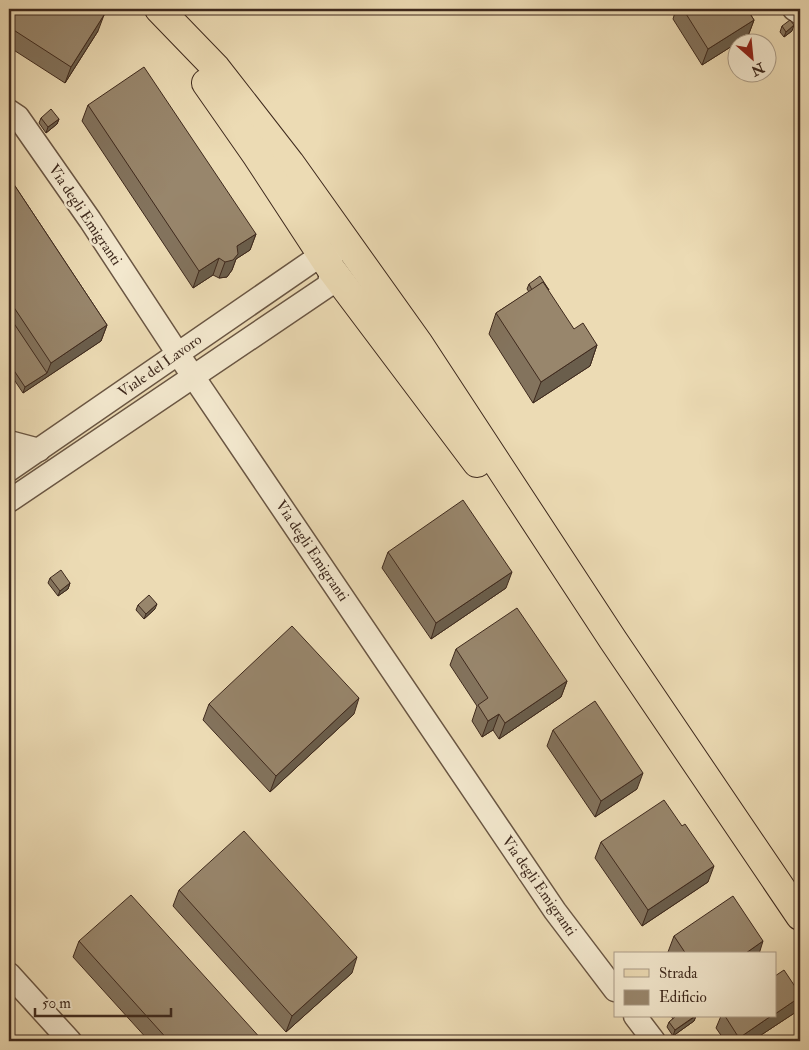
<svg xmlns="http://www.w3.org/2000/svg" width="809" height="1050" font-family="'IM FELL Double Pica',serif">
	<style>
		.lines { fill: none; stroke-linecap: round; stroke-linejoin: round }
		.minor-casing { stroke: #6a5643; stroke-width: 25 }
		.major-casing { stroke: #3e291d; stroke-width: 30 }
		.minor { stroke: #f3e8ce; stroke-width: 22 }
		.major { stroke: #ecdbb4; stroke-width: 28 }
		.wall { fill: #83735d; stroke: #3e291d }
		.shaded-wall { fill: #6a5e4c; stroke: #3e291d }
		.building { fill: #98866c; stroke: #3e291d }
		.labels { text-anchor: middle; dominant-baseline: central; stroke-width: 5; stroke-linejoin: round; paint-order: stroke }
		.street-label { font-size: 15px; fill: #3e291d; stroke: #f3e8ce }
	</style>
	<rect width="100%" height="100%" fill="#ecdbb4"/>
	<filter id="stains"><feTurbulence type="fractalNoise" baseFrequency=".004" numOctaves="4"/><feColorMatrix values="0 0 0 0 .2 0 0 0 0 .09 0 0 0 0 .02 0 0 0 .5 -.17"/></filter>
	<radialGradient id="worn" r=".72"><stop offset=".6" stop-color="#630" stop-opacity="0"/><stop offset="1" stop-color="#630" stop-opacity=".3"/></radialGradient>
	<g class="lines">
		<!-- minor casing -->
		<g class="minor-casing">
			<g id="minor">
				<path d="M794,9l6,4"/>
				<path d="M9,111l9,6 72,103 88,134 377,557 60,79"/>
				<path d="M9,442l30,8"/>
				<path d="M9,470l302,-208"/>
				<path d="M9,501l320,-216 2,-16v-12"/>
				<path d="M9,974l61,67"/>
				<path d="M635,1016l19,25"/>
			</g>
		</g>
		<!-- major casing -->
		<g class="major-casing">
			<g id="major">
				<path d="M159,9l57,59 74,95 129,181 194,296 187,276"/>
				<path d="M206,83l51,73 74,113 146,194"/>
			</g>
		</g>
		<!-- minor -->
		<use href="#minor" class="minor"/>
		<!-- major -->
		<use href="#major" class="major"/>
	</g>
	<!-- wall -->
	<g class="wall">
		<path d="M9,9l89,22 -33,52 -56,-36z"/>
		<path d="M676,9h71l7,11 -6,16 -46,29 -29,-46z"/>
		<path d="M782,26l10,5 -8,6 -4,-5z"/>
		<path d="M88,105l168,129 -6,16 -14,9 -4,11 -5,7 -8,1 -6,-3 -20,13 -111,-167z"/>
		<path d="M41,118l18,1 -2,5 -11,9 -7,-10z"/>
		<path d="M9,177l98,148 -6,16 -78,52 -14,-21z"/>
		<path d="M529,284l45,45 23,16 -7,21 -57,37 -44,-69 7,-21 33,-21 -2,-3z"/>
		<path d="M388,552l118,36 -75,51 -49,-71z"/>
		<path d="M50,578l20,5 -2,6 -10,7 -10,-13z"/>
		<path d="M138,605l17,4 -11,10 -8,-9z"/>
		<path d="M456,649l111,32 -6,16 -62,42 -6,-9 -11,7 -10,-16 5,-15 -27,-41z"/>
		<path d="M209,704l145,10 -84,78 -67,-72z"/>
		<path d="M553,730l84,59 -42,28 -48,-71z"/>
		<path d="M682,826l26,56 -66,44 -47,-68 6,-16z"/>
		<path d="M179,890l173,83 -66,59 -113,-126z"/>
		<path d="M674,936l85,18h-89l-2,-2z"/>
		<path d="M79,941l184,100h-114l-76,-84z"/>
		<path d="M796,1012l-44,29h-27l-9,-13 5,-12h54z"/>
		<path d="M671,1016h25l-2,5 -21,15 -6,-9 2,-5 4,-3z"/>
	</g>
	<!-- shaded-wall -->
	<g class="shaded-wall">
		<path d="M104,15l-6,16 -33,52 6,-16z"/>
		<path d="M754,20l-6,16 -46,29 6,-16z"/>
		<path d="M794,25l-2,6 -8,6 2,-5z"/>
		<path d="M59,119l-2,5 -11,9 2,-6z"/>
		<path d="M256,234l-6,16 -14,9 -4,11 -5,7 -8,1 6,-16 12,-16z"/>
		<path d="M219,258l-6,17 -20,13 6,-17z"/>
		<path d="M107,325l-6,16 -78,52 2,-6 22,-14 4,-10z"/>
		<path d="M597,345l-7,21 -57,37 8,-21z"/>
		<path d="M512,572l-6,16 -75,51 5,-16z"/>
		<path d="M70,583l-2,6 -10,7 2,-5z"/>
		<path d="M157,604l-2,5 -11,10 2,-5z"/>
		<path d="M567,681l-6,16 -62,42 6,-16z"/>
		<path d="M359,698l-5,16 -84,78 6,-16z"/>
		<path d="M499,714l-6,16 -11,7 6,-16z"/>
		<path d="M643,773l-6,16 -42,28 6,-16z"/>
		<path d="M714,866l-6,16 -66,44 6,-16z"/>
		<path d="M763,941l-4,13h-13v-1z"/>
		<path d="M357,957l-5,16 -66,59 6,-16z"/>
		<path d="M800,997v2l-4,13 -44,29h-14l1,-3 32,-22h4v-2z"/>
		<path d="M696,1016l-2,5 -21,15 2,-6z"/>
	</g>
	<!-- building -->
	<g class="building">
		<path d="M9,9h86l9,6 -33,52 -62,-40z"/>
		<path d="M683,9h64l7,11 -46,29z"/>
		<path d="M790,20l4,5 -8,7 -4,-6z"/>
		<path d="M144,67l112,167 -19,12 1,8 -5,6 -8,2 -6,-4 -20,13 -111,-166z"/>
		<path d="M51,109l8,10 -11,8 -7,-9z"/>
		<path d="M9,177l98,148 -56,38 -42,-63z"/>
		<path d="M540,276l9,14 -6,-8 -11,8 -3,-6z"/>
		<path d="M543,282l31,47 9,-6 14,22 -56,37 -45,-69z"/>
		<path d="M9,316l38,57 -22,14 -16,-24z"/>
		<path d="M463,500l49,72 -76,51 -48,-71z"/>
		<path d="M61,570l9,13 -10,8 -10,-13z"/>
		<path d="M149,595l8,9 -11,10 -8,-9z"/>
		<path d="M517,608l50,73 -62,42 -6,-9 -11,7 -10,-16 10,-7 -32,-49z"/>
		<path d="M292,626l67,72 -83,78 -67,-72z"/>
		<path d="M595,701l48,72 -42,28 -48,-71z"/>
		<path d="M664,800l18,26 3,-2 29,42 -66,44 -47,-68z"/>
		<path d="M244,831l113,126 -65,59 -113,-126z"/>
		<path d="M131,895l132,146h-94l-90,-100z"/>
		<path d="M733,896l30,45 -17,12 1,1h-61l-12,-18z"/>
		<path d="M784,970l16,24v3l-25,17v-38z"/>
		<path d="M676,1016h19l-20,14 -6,-8z"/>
		<path d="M725,1016h46l-32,22z"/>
		<path d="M9,1031l9,10h-9z"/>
		<path d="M800,1037v4h-6z"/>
	</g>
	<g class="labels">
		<!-- street labels -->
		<g class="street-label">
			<text transform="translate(85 215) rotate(56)">Via degli Emigranti</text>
			<text transform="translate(160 366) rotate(-35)">Viale del Lavoro</text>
			<text transform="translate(312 551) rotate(56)">Via degli Emigranti</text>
			<text transform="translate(539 886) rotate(55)">Via degli Emigranti</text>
		</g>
	</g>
	<!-- margin -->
	<rect width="809" height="1050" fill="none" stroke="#ecdbb4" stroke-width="30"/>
	<rect x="10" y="10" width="789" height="1030" fill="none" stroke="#3e291d" stroke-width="2.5"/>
	<rect x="15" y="15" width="779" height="1020" fill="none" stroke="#3e291d"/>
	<!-- legend -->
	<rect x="614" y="952" width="162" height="65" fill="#f3e8ce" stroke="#ab9c87"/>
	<rect x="624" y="969" width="25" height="8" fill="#ecdbb4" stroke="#ab9c87"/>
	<text x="659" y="978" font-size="15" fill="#3e291d">Strada</text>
	<rect x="624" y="990" width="25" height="15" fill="#98866c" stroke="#ab9c87"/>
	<text x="659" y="1002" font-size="15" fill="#3e291d">Edificio</text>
	<!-- north arrow -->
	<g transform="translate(752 58) rotate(153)"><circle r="24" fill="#f3e8ce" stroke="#ab9c87"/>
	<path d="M0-4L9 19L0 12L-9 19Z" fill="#8f2418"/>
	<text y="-8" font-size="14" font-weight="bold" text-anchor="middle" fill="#3e291d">N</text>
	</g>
	<!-- scale -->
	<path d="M35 1008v8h136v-8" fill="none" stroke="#3e291d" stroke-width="2.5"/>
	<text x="42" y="1008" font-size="15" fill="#3e291d" stroke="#f3e8ce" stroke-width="4" paint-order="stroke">50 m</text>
	<rect width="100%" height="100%" filter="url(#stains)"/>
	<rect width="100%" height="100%" fill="url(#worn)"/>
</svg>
